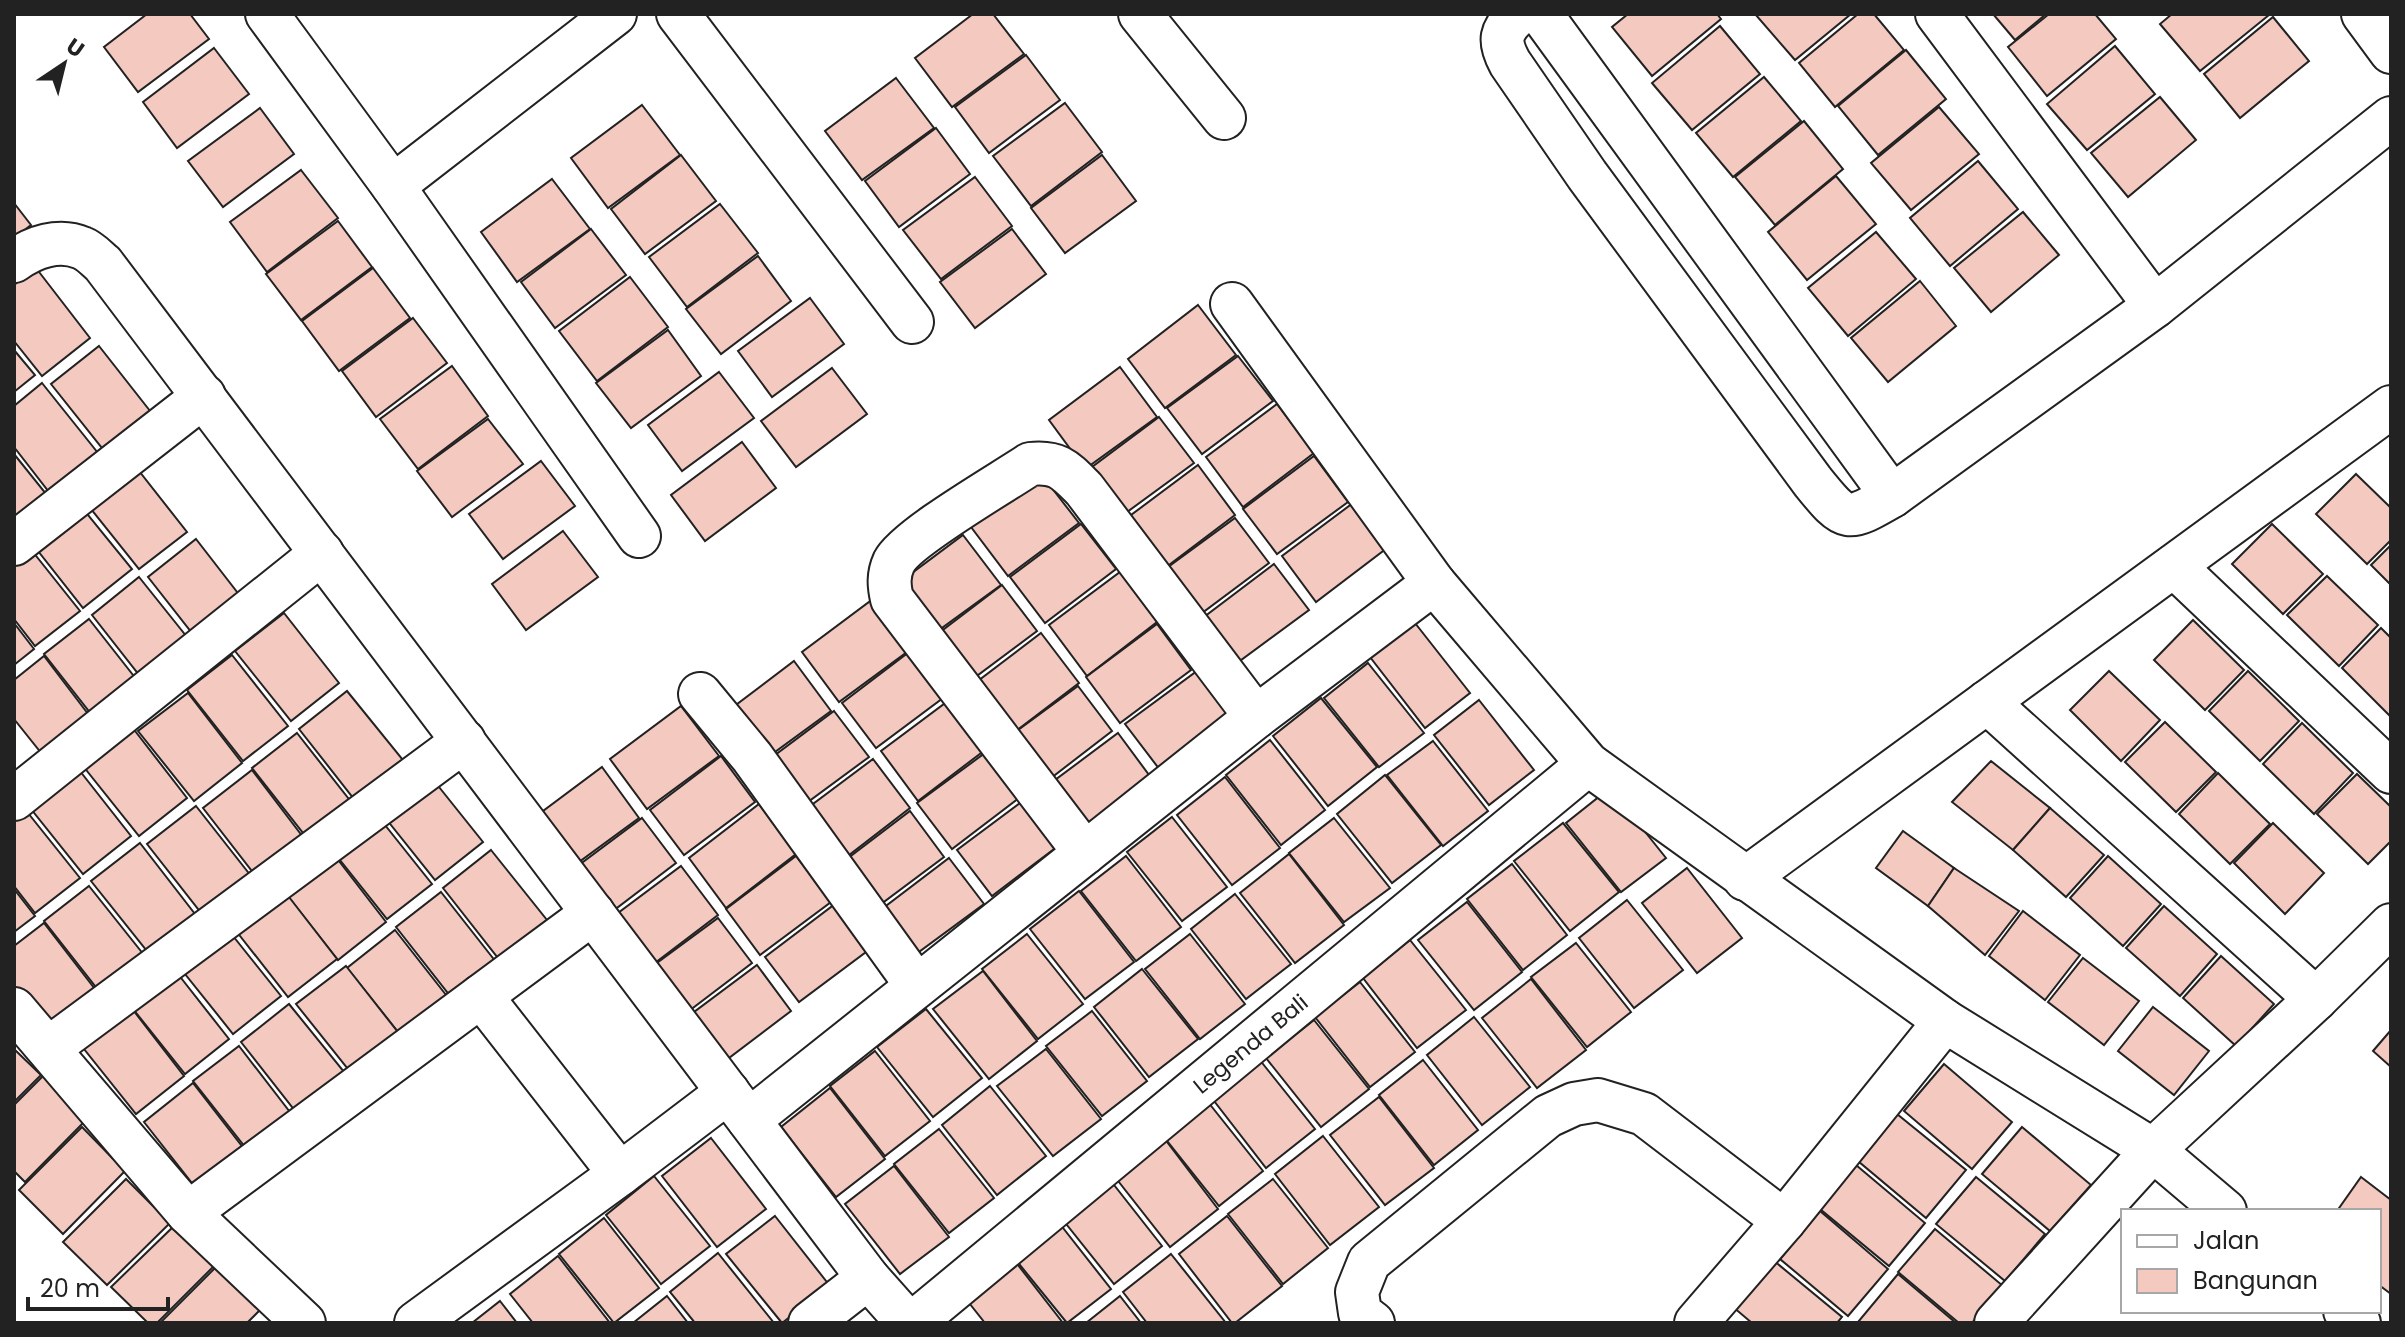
<svg xmlns="http://www.w3.org/2000/svg" width="2405" height="1337" font-family="Poppins,sans-serif">
	<style>
		.building { fill: #f3c9c0; stroke: #222; stroke-width: 2 }
		.lines { fill: none; stroke-linecap: round; stroke-linejoin: round }
		.street-casing { stroke: #222; stroke-width: 46 }
		.street { stroke: #fff; stroke-width: 42 }
		.labels { text-anchor: middle; dominant-baseline: central; stroke-width: 6; stroke-linejoin: round; paint-order: stroke }
		.street-label { font-size: 22px; fill: #222; stroke: #fff }
	</style>
	<rect width="100%" height="100%" fill="#fff"/>
	<!-- building -->
	<g class="building">
		<path d="M147,14h43l19,25 -71,53 -34,-45z"/>
		<path d="M973,14h20l31,40 -72,53 -37,-49z"/>
		<path d="M1628,14h89l4,5 -69,57 -40,-49z"/>
		<path d="M1755,14h96l-56,46z"/>
		<path d="M1858,14h16l30,36 -69,57 -36,-44z"/>
		<path d="M1993,14h53l-31,26z"/>
		<path d="M2049,14h46l21,25 -69,57 -39,-49z"/>
		<path d="M2172,14h96l1,1 -69,56 -40,-47z"/>
		<path d="M2273,17l36,44 -69,57 -36,-44z"/>
		<path d="M1720,26l40,48 -68,56 -40,-47z"/>
		<path d="M2115,46l40,48 -68,56 -40,-46z"/>
		<path d="M214,48l35,46 -72,54 -34,-46z"/>
		<path d="M1906,50l40,49 -68,56 -40,-49z"/>
		<path d="M1026,55l34,45 -71,53 -34,-46z"/>
		<path d="M1764,77l37,44 -68,56 -37,-44z"/>
		<path d="M896,78l38,50 -72,52 -37,-49z"/>
		<path d="M2160,97l36,43 -68,57 -37,-44z"/>
		<path d="M1065,103l37,49 -71,54 -38,-50z"/>
		<path d="M642,105l38,50 -72,53 -37,-50z"/>
		<path d="M1939,107l40,47 -68,56 -40,-47z"/>
		<path d="M260,108l34,46 -71,53 -35,-46z"/>
		<path d="M1804,121l39,48 -68,56 -40,-48z"/>
		<path d="M936,128l34,46 -71,53 -34,-46z"/>
		<path d="M681,155l35,46 -71,53 -34,-45z"/>
		<path d="M1102,155l34,46 -71,52 -34,-45z"/>
		<path d="M1978,161l40,48 -68,57 -40,-48z"/>
		<path d="M301,170l37,48 -71,54 -37,-50z"/>
		<path d="M1836,176l40,48 -69,56 -39,-48z"/>
		<path d="M975,177l37,49 -71,53 -38,-49z"/>
		<path d="M552,179l38,50 -73,53 -36,-50z"/>
		<path d="M14,203l17,22 -17,13z"/>
		<path d="M720,204l38,49 -71,54 -38,-50z"/>
		<path d="M2023,212l36,43 -68,57 -37,-44z"/>
		<path d="M338,221l34,46 -71,53 -35,-46z"/>
		<path d="M591,229l35,46 -71,53 -34,-46z"/>
		<path d="M1012,229l34,45 -71,54 -35,-46z"/>
		<path d="M1876,232l40,47 -68,57 -40,-48z"/>
		<path d="M758,256l33,45 -70,53 -35,-45z"/>
		<path d="M36,268l54,70 -48,38 -28,-35v-56z"/>
		<path d="M373,268l37,50 -71,53 -37,-50z"/>
		<path d="M630,277l38,50 -71,54 -38,-50z"/>
		<path d="M1920,281l36,45 -68,56 -37,-44z"/>
		<path d="M810,298l34,46 -72,53 -34,-46z"/>
		<path d="M1198,305l38,50 -71,53 -37,-49z"/>
		<path d="M413,318l34,45 -71,54 -34,-46z"/>
		<path d="M668,330l33,46 -70,52 -35,-45z"/>
		<path d="M99,346l55,70 -48,37 -55,-69z"/>
		<path d="M14,350l21,25 -21,17z"/>
		<path d="M1238,356l35,45 -71,53 -35,-46z"/>
		<path d="M452,366l36,50 -70,53 -38,-50z"/>
		<path d="M1120,367l37,50 -72,52 -36,-49z"/>
		<path d="M832,368l35,46 -71,53 -35,-46z"/>
		<path d="M719,372l35,46 -72,53 -34,-46z"/>
		<path d="M42,383l56,70 -49,39 -35,-45v-41z"/>
		<path d="M1277,404l37,49 -71,54 -37,-50z"/>
		<path d="M1159,417l35,46 -71,52 -35,-45z"/>
		<path d="M488,419l35,45 -71,53 -35,-46z"/>
		<path d="M742,442l34,46 -71,53 -34,-46z"/>
		<path d="M14,454l33,41 -33,26z"/>
		<path d="M1314,456l34,46 -71,52 -34,-45z"/>
		<path d="M541,461l34,45 -72,53 -34,-45z"/>
		<path d="M132,462l55,70 -48,37 -56,-70z"/>
		<path d="M1198,465l37,50 -70,53 -38,-50z"/>
		<path d="M1041,474l38,49 -71,53 -37,-49z"/>
		<path d="M2356,474l35,34v32l-24,24 -51,-50z"/>
		<path d="M75,499l57,70 -49,39 -56,-71z"/>
		<path d="M1353,503l34,45 -71,54 -34,-46z"/>
		<path d="M1235,518l34,45 -71,53 -34,-46z"/>
		<path d="M1081,524l35,45 -71,54 -35,-46z"/>
		<path d="M2272,524l51,50 -40,40 -51,-50z"/>
		<path d="M563,531l35,46 -72,53 -34,-46z"/>
		<path d="M963,535l38,50 -73,53 -36,-50z"/>
		<path d="M196,539l55,71 -48,37 -55,-70z"/>
		<path d="M25,542l55,69 -45,35 -21,-27v-69z"/>
		<path d="M2391,545v40l-20,-20z"/>
		<path d="M1274,564l35,46 -72,53 -33,-46z"/>
		<path d="M1120,572l37,50 -70,54 -38,-51z"/>
		<path d="M2327,576l51,49 -39,41 -52,-51z"/>
		<path d="M139,577l56,70 -48,38 -55,-70z"/>
		<path d="M1002,585l35,46 -71,53 -35,-45z"/>
		<path d="M873,599l38,50 -72,53 -37,-50z"/>
		<path d="M284,613l55,70 -48,38 -56,-70z"/>
		<path d="M89,619l55,70 -45,35 -55,-70z"/>
		<path d="M2193,620l51,50 -39,40 -51,-50z"/>
		<path d="M14,623l20,26 -20,16z"/>
		<path d="M1415,623l55,70 -45,35 -55,-71z"/>
		<path d="M1157,624l34,46 -71,53 -34,-46z"/>
		<path d="M2381,628l10,10v79l-49,-49z"/>
		<path d="M1041,633l38,50 -71,54 -38,-50z"/>
		<path d="M913,649l34,46 -71,53 -34,-45z"/>
		<path d="M232,655l56,71 -45,35 -56,-71z"/>
		<path d="M44,656l54,71 -48,37 -36,-45v-39z"/>
		<path d="M794,661l37,50 -71,52 -36,-49z"/>
		<path d="M1368,663l56,70 -45,34 -55,-69z"/>
		<path d="M1197,671l34,46 -71,53 -35,-46z"/>
		<path d="M2109,671l51,49 -39,41 -51,-51z"/>
		<path d="M2248,671l51,50 -39,40 -51,-50z"/>
		<path d="M1078,686l34,45 -70,54 -35,-47z"/>
		<path d="M347,691l56,69 -49,39 -55,-70z"/>
		<path d="M188,693l54,70 -48,38 -56,-70z"/>
		<path d="M952,698l37,49 -71,54 -37,-50z"/>
		<path d="M1321,698l56,69 -49,39 -55,-70z"/>
		<path d="M1479,700l55,70 -45,35 -55,-70z"/>
		<path d="M681,706l38,50 -72,53 -37,-50z"/>
		<path d="M834,711l35,46 -72,53 -34,-46z"/>
		<path d="M2165,722l51,50 -40,40 -51,-50z"/>
		<path d="M2302,723l51,50 -39,41 -51,-50z"/>
		<path d="M132,727l55,71 -48,38 -56,-70z"/>
		<path d="M297,733l55,70 -45,35 -55,-70z"/>
		<path d="M1118,733l34,46 -71,52 -34,-45z"/>
		<path d="M1270,740l55,70 -44,35 -55,-70z"/>
		<path d="M1433,741l55,70 -45,35 -56,-71z"/>
		<path d="M989,750l34,45 -71,54 -35,-46z"/>
		<path d="M721,756l34,46 -71,53 -34,-45z"/>
		<path d="M873,759l37,49 -70,54 -39,-49z"/>
		<path d="M1991,761l59,47 -37,42 -61,-48z"/>
		<path d="M76,766l55,70 -48,38 -56,-70z"/>
		<path d="M602,767l37,51 -71,52 -37,-50z"/>
		<path d="M252,770l54,71 -48,38 -55,-71z"/>
		<path d="M427,772l56,70 -48,38 -56,-70z"/>
		<path d="M2218,773l52,51 -40,40 -51,-50z"/>
		<path d="M2357,774l34,33v34l-23,23 -51,-50z"/>
		<path d="M1385,775l56,70 -49,38 -55,-69z"/>
		<path d="M1225,777l55,71 -48,37 -55,-70z"/>
		<path d="M1610,788l56,70 -45,34 -55,-69z"/>
		<path d="M1028,797l34,46 -70,53 -35,-46z"/>
		<path d="M759,804l37,50 -70,54 -37,-50z"/>
		<path d="M196,806l55,70 -49,38 -55,-70z"/>
		<path d="M24,808l56,70 -45,35 -21,-27v-70z"/>
		<path d="M2050,808l54,47 -38,42 -53,-47z"/>
		<path d="M910,811l34,46 -71,53 -34,-45z"/>
		<path d="M377,815l55,69 -45,35 -55,-69z"/>
		<path d="M1172,817l55,70 -45,34 -55,-69z"/>
		<path d="M642,818l34,45 -71,54 -34,-46z"/>
		<path d="M1334,818l56,70 -46,34 -55,-69z"/>
		<path d="M1563,823l56,69 -49,39 -56,-70z"/>
		<path d="M2273,823l51,50 -39,41 -51,-51z"/>
		<path d="M1903,831l51,37 -26,38 -52,-38z"/>
		<path d="M140,843l55,71 -48,37 -56,-70z"/>
		<path d="M491,850l56,70 -49,38 -55,-70z"/>
		<path d="M332,852l54,70 -48,38 -55,-70z"/>
		<path d="M1289,854l55,71 -49,38 -55,-70z"/>
		<path d="M796,856l35,46 -71,53 -34,-46z"/>
		<path d="M1126,856l55,71 -45,34 -55,-70z"/>
		<path d="M2108,856l53,48 -38,42 -53,-48z"/>
		<path d="M949,858l35,46 -72,53 -34,-45z"/>
		<path d="M1512,864l55,71 -44,35 -56,-71z"/>
		<path d="M681,866l37,49 -71,54 -37,-50z"/>
		<path d="M1687,868l55,70 -45,35 -55,-70z"/>
		<path d="M1954,868l65,43 -34,44 -57,-49z"/>
		<path d="M89,886l55,69 -45,36 -55,-70z"/>
		<path d="M282,888l55,71 -49,38 -55,-70z"/>
		<path d="M14,889l21,27 -21,16z"/>
		<path d="M1079,891l55,71 -49,37 -55,-70z"/>
		<path d="M441,892l55,70 -45,35 -55,-70z"/>
		<path d="M1235,894l56,70 -45,35 -55,-70z"/>
		<path d="M1627,900l56,70 -49,38 -55,-70z"/>
		<path d="M1467,902l55,70 -48,38 -56,-70z"/>
		<path d="M835,904l35,45 -71,53 -34,-45z"/>
		<path d="M2164,906l53,48 -37,42 -54,-48z"/>
		<path d="M2023,911l57,44 -35,45 -56,-44z"/>
		<path d="M718,918l34,45 -71,54 -35,-46z"/>
		<path d="M44,923l54,70 -48,38 -36,-46v-39z"/>
		<path d="M225,926l56,70 -48,38 -56,-70z"/>
		<path d="M395,930l55,70 -48,37 -55,-69z"/>
		<path d="M1027,934l56,70 -45,35 -56,-70z"/>
		<path d="M1190,934l55,70 -45,35 -55,-70z"/>
		<path d="M1410,940l56,70 -49,38 -54,-70z"/>
		<path d="M1576,943l55,69 -44,35 -56,-70z"/>
		<path d="M2221,956l53,48 -38,42 -53,-48z"/>
		<path d="M2083,958l56,43 -35,44 -56,-43z"/>
		<path d="M757,965l34,46 -70,53 -35,-46z"/>
		<path d="M346,966l55,70 -49,38 -56,-70z"/>
		<path d="M174,969l55,70 -44,35 -56,-70z"/>
		<path d="M1142,969l56,70 -49,38 -55,-70z"/>
		<path d="M983,971l54,70 -48,38 -56,-70z"/>
		<path d="M1531,979l55,71 -49,38 -55,-70z"/>
		<path d="M1360,982l55,70 -45,35 -55,-70z"/>
		<path d="M289,1004l56,69 -49,39 -55,-70z"/>
		<path d="M130,1006l54,70 -48,38 -56,-70z"/>
		<path d="M2153,1007l56,44 -35,44 -56,-44z"/>
		<path d="M926,1009l56,69 -49,39 -56,-70z"/>
		<path d="M1092,1011l55,70 -45,35 -56,-70z"/>
		<path d="M1474,1017l56,70 -48,38 -55,-70z"/>
		<path d="M1314,1020l55,69 -48,38 -55,-69z"/>
		<path d="M2391,1030v37l-18,-16z"/>
		<path d="M239,1046l54,70 -44,36 -56,-71z"/>
		<path d="M14,1049l27,26 -27,27z"/>
		<path d="M1046,1049l55,70 -48,37 -56,-70z"/>
		<path d="M875,1051l55,70 -45,35 -55,-70z"/>
		<path d="M1259,1059l56,70 -49,39 -55,-71z"/>
		<path d="M1423,1060l55,70 -44,35 -55,-70z"/>
		<path d="M1944,1064l68,58 -40,47 -68,-58z"/>
		<path d="M44,1075l43,44 -62,63 -11,-11v-66z"/>
		<path d="M193,1083l55,71 -49,38 -55,-70z"/>
		<path d="M990,1086l56,70 -49,39 -55,-70z"/>
		<path d="M830,1088l55,71 -49,38 -55,-70z"/>
		<path d="M1379,1097l55,71 -49,37 -55,-70z"/>
		<path d="M1208,1102l55,69 -44,35 -55,-69z"/>
		<path d="M1897,1114l69,56 -40,48 -68,-57z"/>
		<path d="M82,1127l43,44 -62,63 -44,-44z"/>
		<path d="M2022,1127l69,58 -41,46 -68,-57z"/>
		<path d="M939,1129l55,69 -45,35 -55,-69z"/>
		<path d="M1323,1136l56,71 -49,38 -55,-71z"/>
		<path d="M711,1138l55,71 -49,38 -55,-71z"/>
		<path d="M1164,1138l54,71 -48,38 -55,-70z"/>
		<path d="M1856,1165l69,58 -36,43 -69,-57z"/>
		<path d="M894,1166l55,71 -49,37 -55,-70z"/>
		<path d="M654,1176l56,70 -49,38 -55,-69z"/>
		<path d="M1107,1176l55,70 -48,38 -55,-69z"/>
		<path d="M1976,1177l69,57 -40,47 -69,-57z"/>
		<path d="M2361,1177l30,23v94l-12,-9v-74h-42z"/>
		<path d="M126,1179l44,44 -63,62 -44,-43z"/>
		<path d="M1273,1179l55,69 -45,36 -55,-70z"/>
		<path d="M1820,1211l68,58 -40,47 -68,-57z"/>
		<path d="M775,1216l55,70 -48,37 -56,-69z"/>
		<path d="M1227,1216l55,70 -47,37h-3l-53,-69z"/>
		<path d="M604,1218l55,70 -45,35 -55,-69z"/>
		<path d="M1056,1219l55,70 -44,34 -56,-69z"/>
		<path d="M175,1225l40,40 -58,58h-9l-37,-36z"/>
		<path d="M1935,1229l68,57 -31,37h-13l-61,-51z"/>
		<path d="M718,1253l56,70h-79l-25,-31z"/>
		<path d="M1171,1254l55,69h-79l-24,-31z"/>
		<path d="M558,1256l52,67h-77l-23,-29z"/>
		<path d="M1011,1256l52,67h-78l-23,-29z"/>
		<path d="M1773,1260l69,57 -5,6h-85l-19,-16z"/>
		<path d="M218,1265l43,44 -14,14h-87z"/>
		<path d="M1898,1274l58,49 -98,-1z"/>
		<path d="M667,1296l21,27h-55z"/>
		<path d="M1120,1296l21,27h-55z"/>
		<path d="M500,1301l17,22h-45z"/>
	</g>
	<g class="lines">
		<!-- street casing -->
		<g class="street-casing">
			<g id="street">
				<path d="M267,14l126,172 246,350"/>
				<path d="M678,14l234,308"/>
				<path d="M1140,14l84,104"/>
				<path d="M1519,14c-19,16 -21,27 -9,49l77,112 226,307c33,41 34,40 79,14l263,-190 236,-188"/>
				<path d="M1541,14l351,482"/>
				<path d="M1937,14l218,292"/>
				<path d="M2363,14l28,38"/>
				<path d="M393,186l222,-172"/>
				<path d="M14,261c19,-14 45,-23 68,-13 8,3 15,11 21,16l765,1014 40,45"/>
				<path d="M1232,304l202,279 154,181 357,257 208,129 72,61"/>
				<path d="M14,544l190,-148"/>
				<path d="M2174,566l217,206"/>
				<path d="M700,694l52,63 165,229"/>
				<path d="M1987,702l329,297"/>
				<path d="M14,799l308,-246"/>
				<path d="M1085,853l-193,-254c-3,-13 -4,-24 2,-37 12,-24 108,-79 136,-98 28,-3 35,6 54,25l172,228"/>
				<path d="M1745,879l646,-472"/>
				<path d="M481,996l139,178"/>
				<path d="M14,1009l174,204 116,110"/>
				<path d="M49,1048l415,-307"/>
				<path d="M749,1120l507,-403 178,-134"/>
				<path d="M188,1213l405,-300"/>
				<path d="M2345,1311l14,12"/>
				<path d="M416,1323l204,-149 108,-82"/>
				<path d="M810,1323l58,-45"/>
				<path id="s1" d="M913,1323l675,-559"/>
				<path d="M1373,1323l-13,-10 -3,-21 12,-30 179,-146 26,-12 24,-4 46,14 140,107"/>
				<path d="M1696,1323l88,-102 161,-200"/>
				<path d="M1996,1323l157,-173 163,-151 75,-74"/>
			</g>
		</g>
		<!-- street -->
		<use href="#street" class="street"/>
	</g>
	<g class="labels">
		<!-- street labels -->
		<g class="street-label">
			<text stroke="none"><textPath href="#s1" startOffset="438">Legenda Bali</textPath></text>
		</g>
	</g>
	<!-- border -->
	<rect width="2405" height="1337" fill="none" stroke="#222222" stroke-width="32"/>
	<!-- legend -->
	<rect x="2121" y="1209" width="260" height="104" fill="#ffffff" stroke="#a7a7a7" stroke-width="2"/>
	<rect x="2137" y="1235" width="40" height="12" fill="#ffffff" stroke="#a7a7a7" stroke-width="2"/>
	<text x="2193" y="1249" font-size="24" fill="#222222">Jalan</text>
	<rect x="2137" y="1269" width="40" height="24" fill="#f3c9c0" stroke="#a7a7a7" stroke-width="2"/>
	<text x="2193" y="1289" font-size="24" fill="#222222">Bangunan</text>
	<!-- north arrow -->
	<g transform="translate(64 64) rotate(35)" stroke="#ffffff" stroke-width="6" paint-order="stroke">
	<path d="M0-6L14 30L0 20L-14 30Z" fill="#222222"/>
	<text y="-12" font-size="22" font-weight="bold" text-anchor="middle" fill="#222222">U</text>
	</g>
	<!-- scale -->
	<path d="M28 1297v12h140v-12" fill="none" stroke="#222222" stroke-width="4"/>
	<text x="40" y="1297" font-size="24" fill="#222222" stroke="#ffffff" stroke-width="6" paint-order="stroke">20 m</text>
</svg>
